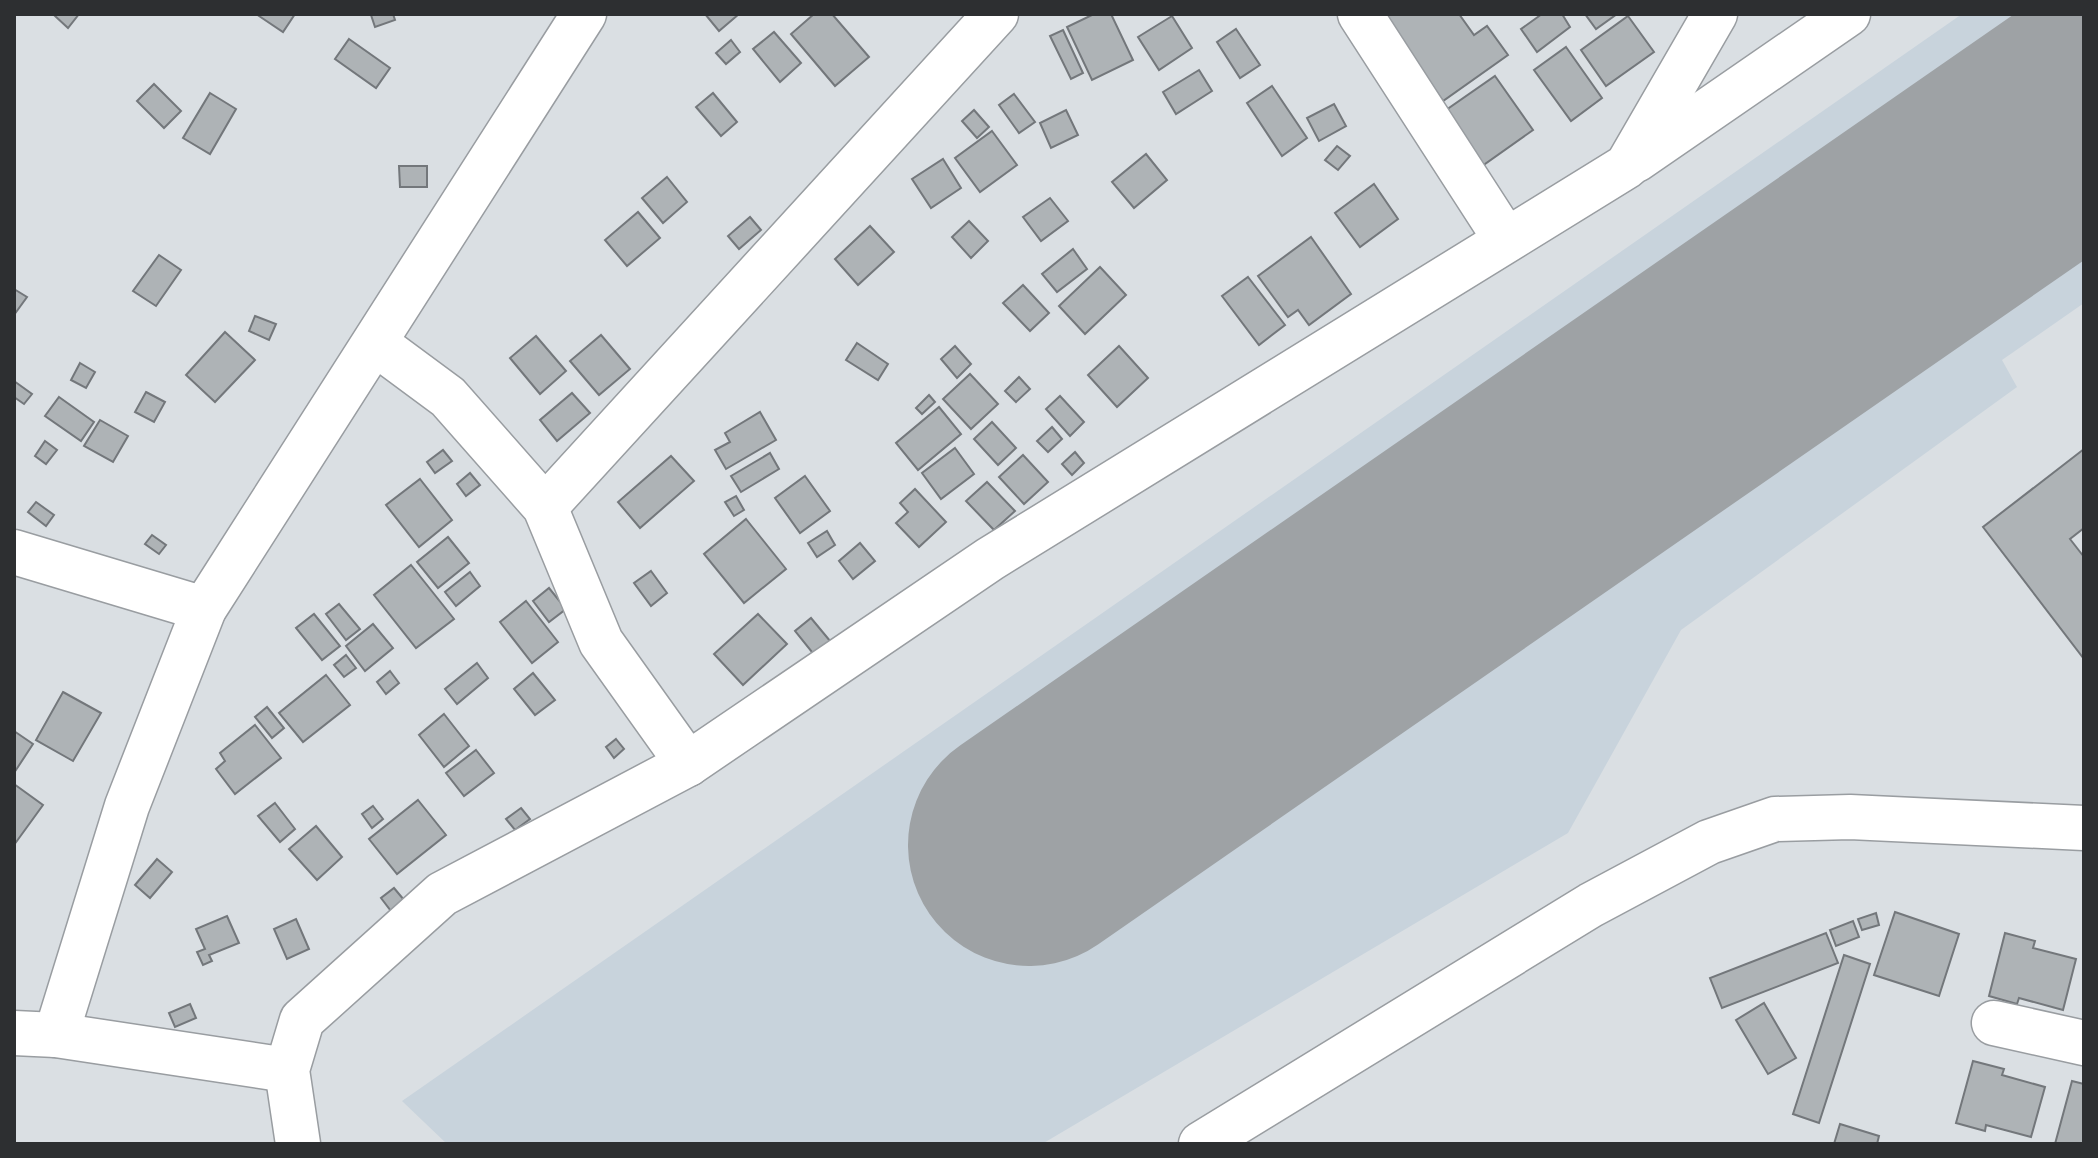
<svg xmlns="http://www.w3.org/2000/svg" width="2098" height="1158" font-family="'Archivo Narrow',sans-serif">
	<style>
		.built { fill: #c8d3dc }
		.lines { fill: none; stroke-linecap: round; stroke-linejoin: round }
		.runway { stroke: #9ea2a5; stroke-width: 242 }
		.building { fill: #aeb3b6; stroke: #73777b; stroke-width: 2 }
		.minor-casing { stroke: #999da1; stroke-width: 47 }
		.minor { stroke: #fff; stroke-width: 44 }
	</style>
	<rect width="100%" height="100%" fill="#dadfe3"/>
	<!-- built -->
	<path class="built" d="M1962,14h122v289l-82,57 15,27 -336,243 -113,203 -526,311h-595l-45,-43z"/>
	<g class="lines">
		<!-- runway -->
		<path class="runway" d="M1029,845l1055,-732"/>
	</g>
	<!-- building -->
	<g class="building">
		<path d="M57,14h22l-11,14 -13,-12z"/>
		<path d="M256,14h39l-12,18z"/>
		<path d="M393,14l2,6 -20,7 -4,-12z"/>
		<path d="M705,14h34l-20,17z"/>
		<path d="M814,14h18l37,43 -34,29 -44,-52z"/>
		<path d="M1094,14h17l22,46 -41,20 -25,-53z"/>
		<path d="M1459,14l15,21 13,-9 21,29 -65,46 -61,-86z"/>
		<path d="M1542,14h20l8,13 -33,25 -16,-23z"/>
		<path d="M1585,14h32l-21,15z"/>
		<path d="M1172,16l20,32 -33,22 -21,-33z"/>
		<path d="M1628,16l26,36 -48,34 -25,-36z"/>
		<path d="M1236,29l24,36 -20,13 -23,-36z"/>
		<path d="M1063,30l20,43 -12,6 -21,-43z"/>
		<path d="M774,32l27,31 -21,19 -27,-33z"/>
		<path d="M349,39l41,29 -14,20 -41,-29z"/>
		<path d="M731,40l9,12 -14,12 -10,-11z"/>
		<path d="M1566,47l36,51 -31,23 -37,-51z"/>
		<path d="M1199,70l13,21 -36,23 -13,-22z"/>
		<path d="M1495,76l38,54 -58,41 -39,-54z"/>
		<path d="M154,84l27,27 -17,17 -27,-27z"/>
		<path d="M1272,86l35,52 -25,18 -35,-53z"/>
		<path d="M210,93l26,16 -26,45 -27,-16z"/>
		<path d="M713,93l24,29 -16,14 -25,-29z"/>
		<path d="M1014,94l21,28 -16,11 -20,-28z"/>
		<path d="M1334,104l12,22 -27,15 -12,-23z"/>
		<path d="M974,110l15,17 -12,11 -15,-17z"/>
		<path d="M1066,110l12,25 -27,13 -11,-25z"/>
		<path d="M992,131l25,34 -37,27 -25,-34z"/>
		<path d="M1337,146l13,10 -12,14 -13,-10z"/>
		<path d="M1146,154l21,26 -33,28 -22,-26z"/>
		<path d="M943,159l18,29 -30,20 -19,-29z"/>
		<path d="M399,166h28v21h-27z"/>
		<path d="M667,177l20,25 -24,21 -21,-25z"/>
		<path d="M1374,184l24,35 -38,28 -25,-34z"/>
		<path d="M1050,198l18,23 -27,20 -18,-24z"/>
		<path d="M638,212l22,26 -33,28 -22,-26z"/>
		<path d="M750,217l11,13 -22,19 -11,-13z"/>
		<path d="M969,221l19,20 -17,17 -19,-21z"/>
		<path d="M870,226l24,26 -36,33 -23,-26z"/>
		<path d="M1311,237l40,57 -42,31 -11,-15 -10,7 -30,-41z"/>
		<path d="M1073,249l14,20 -30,23 -15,-18z"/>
		<path d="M159,255l22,15 -25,36 -23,-15z"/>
		<path d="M1100,267l26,28 -41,39 -26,-28z"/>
		<path d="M1248,277l37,48 -26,20 -37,-49z"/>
		<path d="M1023,285l26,28 -19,18 -27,-28z"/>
		<path d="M14,289l13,8 -13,18z"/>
		<path d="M255,316l21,8 -7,16 -20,-9z"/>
		<path d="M225,332l30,28 -40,42 -29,-27z"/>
		<path d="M601,335l29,34 -31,26 -29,-34z"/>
		<path d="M536,336l30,35 -26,23 -30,-36z"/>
		<path d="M857,343l31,21 -10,16 -32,-20z"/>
		<path d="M955,346l16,18 -14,14 -16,-19z"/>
		<path d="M1119,346l29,32 -31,29 -29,-32z"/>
		<path d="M80,363l15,9 -9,16 -15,-8z"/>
		<path d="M970,374l28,30 -27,25 -28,-30z"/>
		<path d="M1019,377l11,12 -14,13 -11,-11z"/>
		<path d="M14,381l18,13 -8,10 -10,-7z"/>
		<path d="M146,392l19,10 -11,20 -19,-10z"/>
		<path d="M572,393l18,20 -33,28 -17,-21z"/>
		<path d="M929,395l6,7 -13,12 -6,-6z"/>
		<path d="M1060,396l24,26 -14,14 -24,-27z"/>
		<path d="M59,397l35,25 -13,19 -36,-25z"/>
		<path d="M939,407l22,27 -43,36 -22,-27z"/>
		<path d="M760,412l16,28 -50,29 -11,-19 15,-8 -5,-9z"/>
		<path d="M100,420l28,16 -15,26 -29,-16z"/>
		<path d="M992,422l24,26 -18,17 -24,-26z"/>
		<path d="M1052,427l10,12 -14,13 -11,-11z"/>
		<path d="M45,441l12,9 -11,14 -11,-8z"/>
		<path d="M955,448l19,26 -33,25 -19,-26z"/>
		<path d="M2084,449v79l-14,11 14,18v102l-101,-132z"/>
		<path d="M443,450l9,11 -17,12 -8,-11z"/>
		<path d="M1075,452l9,11 -12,12 -10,-11z"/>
		<path d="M770,453l9,16 -38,23 -10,-16z"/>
		<path d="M1023,455l25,27 -24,22 -25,-27z"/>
		<path d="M671,456l23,25 -54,47 -22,-26z"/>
		<path d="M470,473l10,12 -14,11 -9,-12z"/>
		<path d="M805,476l25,35 -30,22 -25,-35z"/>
		<path d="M420,479l32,41 -33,27 -33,-42z"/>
		<path d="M987,482l28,29 -21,19 -28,-29z"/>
		<path d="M915,489l31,33 -27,25 -23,-24 12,-11 -8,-9z"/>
		<path d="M736,496l8,14 -10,6 -9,-14z"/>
		<path d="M36,502l18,13 -8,11 -18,-14z"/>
		<path d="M746,519l40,50 -42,34 -40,-49z"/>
		<path d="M827,531l8,14 -18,12 -9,-14z"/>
		<path d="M152,535l14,10 -7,9 -14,-10z"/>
		<path d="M448,537l21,26 -31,25 -21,-26z"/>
		<path d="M860,543l15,18 -22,18 -14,-18z"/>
		<path d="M411,565l43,54 -38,29 -42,-53z"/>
		<path d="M651,571l16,22 -16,13 -17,-23z"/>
		<path d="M470,572l10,14 -24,20 -11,-14z"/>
		<path d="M549,588l17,21 -17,13 -16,-21z"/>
		<path d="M526,601l32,41 -26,21 -32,-41z"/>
		<path d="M339,604l21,25 -14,11 -20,-26z"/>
		<path d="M314,614l26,32 -18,14 -26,-32z"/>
		<path d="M758,614l29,30 -44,41 -29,-31z"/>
		<path d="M811,618l29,35 -16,14 -29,-36z"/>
		<path d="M373,624l20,24 -28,23 -19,-25z"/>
		<path d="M346,655l10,13 -12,9 -10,-12z"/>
		<path d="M477,663l11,15 -31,26 -12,-15z"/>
		<path d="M390,671l9,12 -13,11 -9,-12z"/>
		<path d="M533,673l22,27 -20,15 -21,-26z"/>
		<path d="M326,675l24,30 -47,37 -24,-29z"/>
		<path d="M63,692l38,21 -28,48 -37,-21z"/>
		<path d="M267,707l17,21 -12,10 -17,-21z"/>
		<path d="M444,714l25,32 -25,21 -25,-32z"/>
		<path d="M255,725l26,33 -46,36 -19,-25 9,-8 -5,-8z"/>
		<path d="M14,731l19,13 -19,29z"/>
		<path d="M616,739l8,10 -10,9 -8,-11z"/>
		<path d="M476,750l18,23 -30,23 -18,-23z"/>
		<path d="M14,784l29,21 -29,40z"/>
		<path d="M418,800l28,35 -49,39 -28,-35z"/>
		<path d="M275,803l20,26 -15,13 -22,-26z"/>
		<path d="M373,806l10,13 -11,9 -10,-14z"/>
		<path d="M521,808l9,11 -15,11 -9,-11z"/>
		<path d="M316,826l26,31 -25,23 -28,-31z"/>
		<path d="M157,859l15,13 -22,26 -15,-13z"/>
		<path d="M394,888l10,12 -13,11 -10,-13z"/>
		<path d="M1895,912l64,22 -20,62 -65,-21z"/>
		<path d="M1876,913l3,12 -17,5 -4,-11z"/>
		<path d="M227,916l12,27 -30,12 3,6 -9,4 -6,-13 8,-3 -9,-20z"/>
		<path d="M296,919l13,30 -22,10 -13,-30z"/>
		<path d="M1853,921l6,16 -23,9 -6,-16z"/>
		<path d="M1826,933l12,30 -116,45 -12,-30z"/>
		<path d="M2005,933l30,8 -2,7 43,11 -13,51 -44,-12 -2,6 -28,-8z"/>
		<path d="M1844,955l26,9 -51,159 -26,-9z"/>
		<path d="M1764,1003l32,55 -28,16 -32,-54z"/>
		<path d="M190,1004l6,14 -21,9 -6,-14z"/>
		<path d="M1973,1061l31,8 -2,6 43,12 -14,50 -45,-12 -1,6 -29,-8z"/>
		<path d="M2072,1081l12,3v60h-29z"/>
		<path d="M1840,1124l39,12 -2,8h-43z"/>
	</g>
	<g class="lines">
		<!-- minor casing -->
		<g class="minor-casing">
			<g id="minor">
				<path d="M1360,14l146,226"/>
				<path d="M1636,160l212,-146"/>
				<path d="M375,343l73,54 97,110 56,135 87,122"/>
				<path d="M545,507l451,-493"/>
				<path d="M14,552l190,57"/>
				<path d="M1994,1023l90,20"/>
				<path d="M14,1033l42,2 231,35"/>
				<path d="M56,1035l71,-229 77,-197 380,-595"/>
				<path d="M298,1144l-11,-74 15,-50 140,-126 246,-130 302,-205 637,-393 88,-152"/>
				<path d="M1201,1144l390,-239 118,-63 66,-23 75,-2 234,11"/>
			</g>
		</g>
		<!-- minor -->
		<use href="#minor" class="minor"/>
	</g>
	<!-- border -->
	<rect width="2098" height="1158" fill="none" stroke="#2d2f31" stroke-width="32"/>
</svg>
